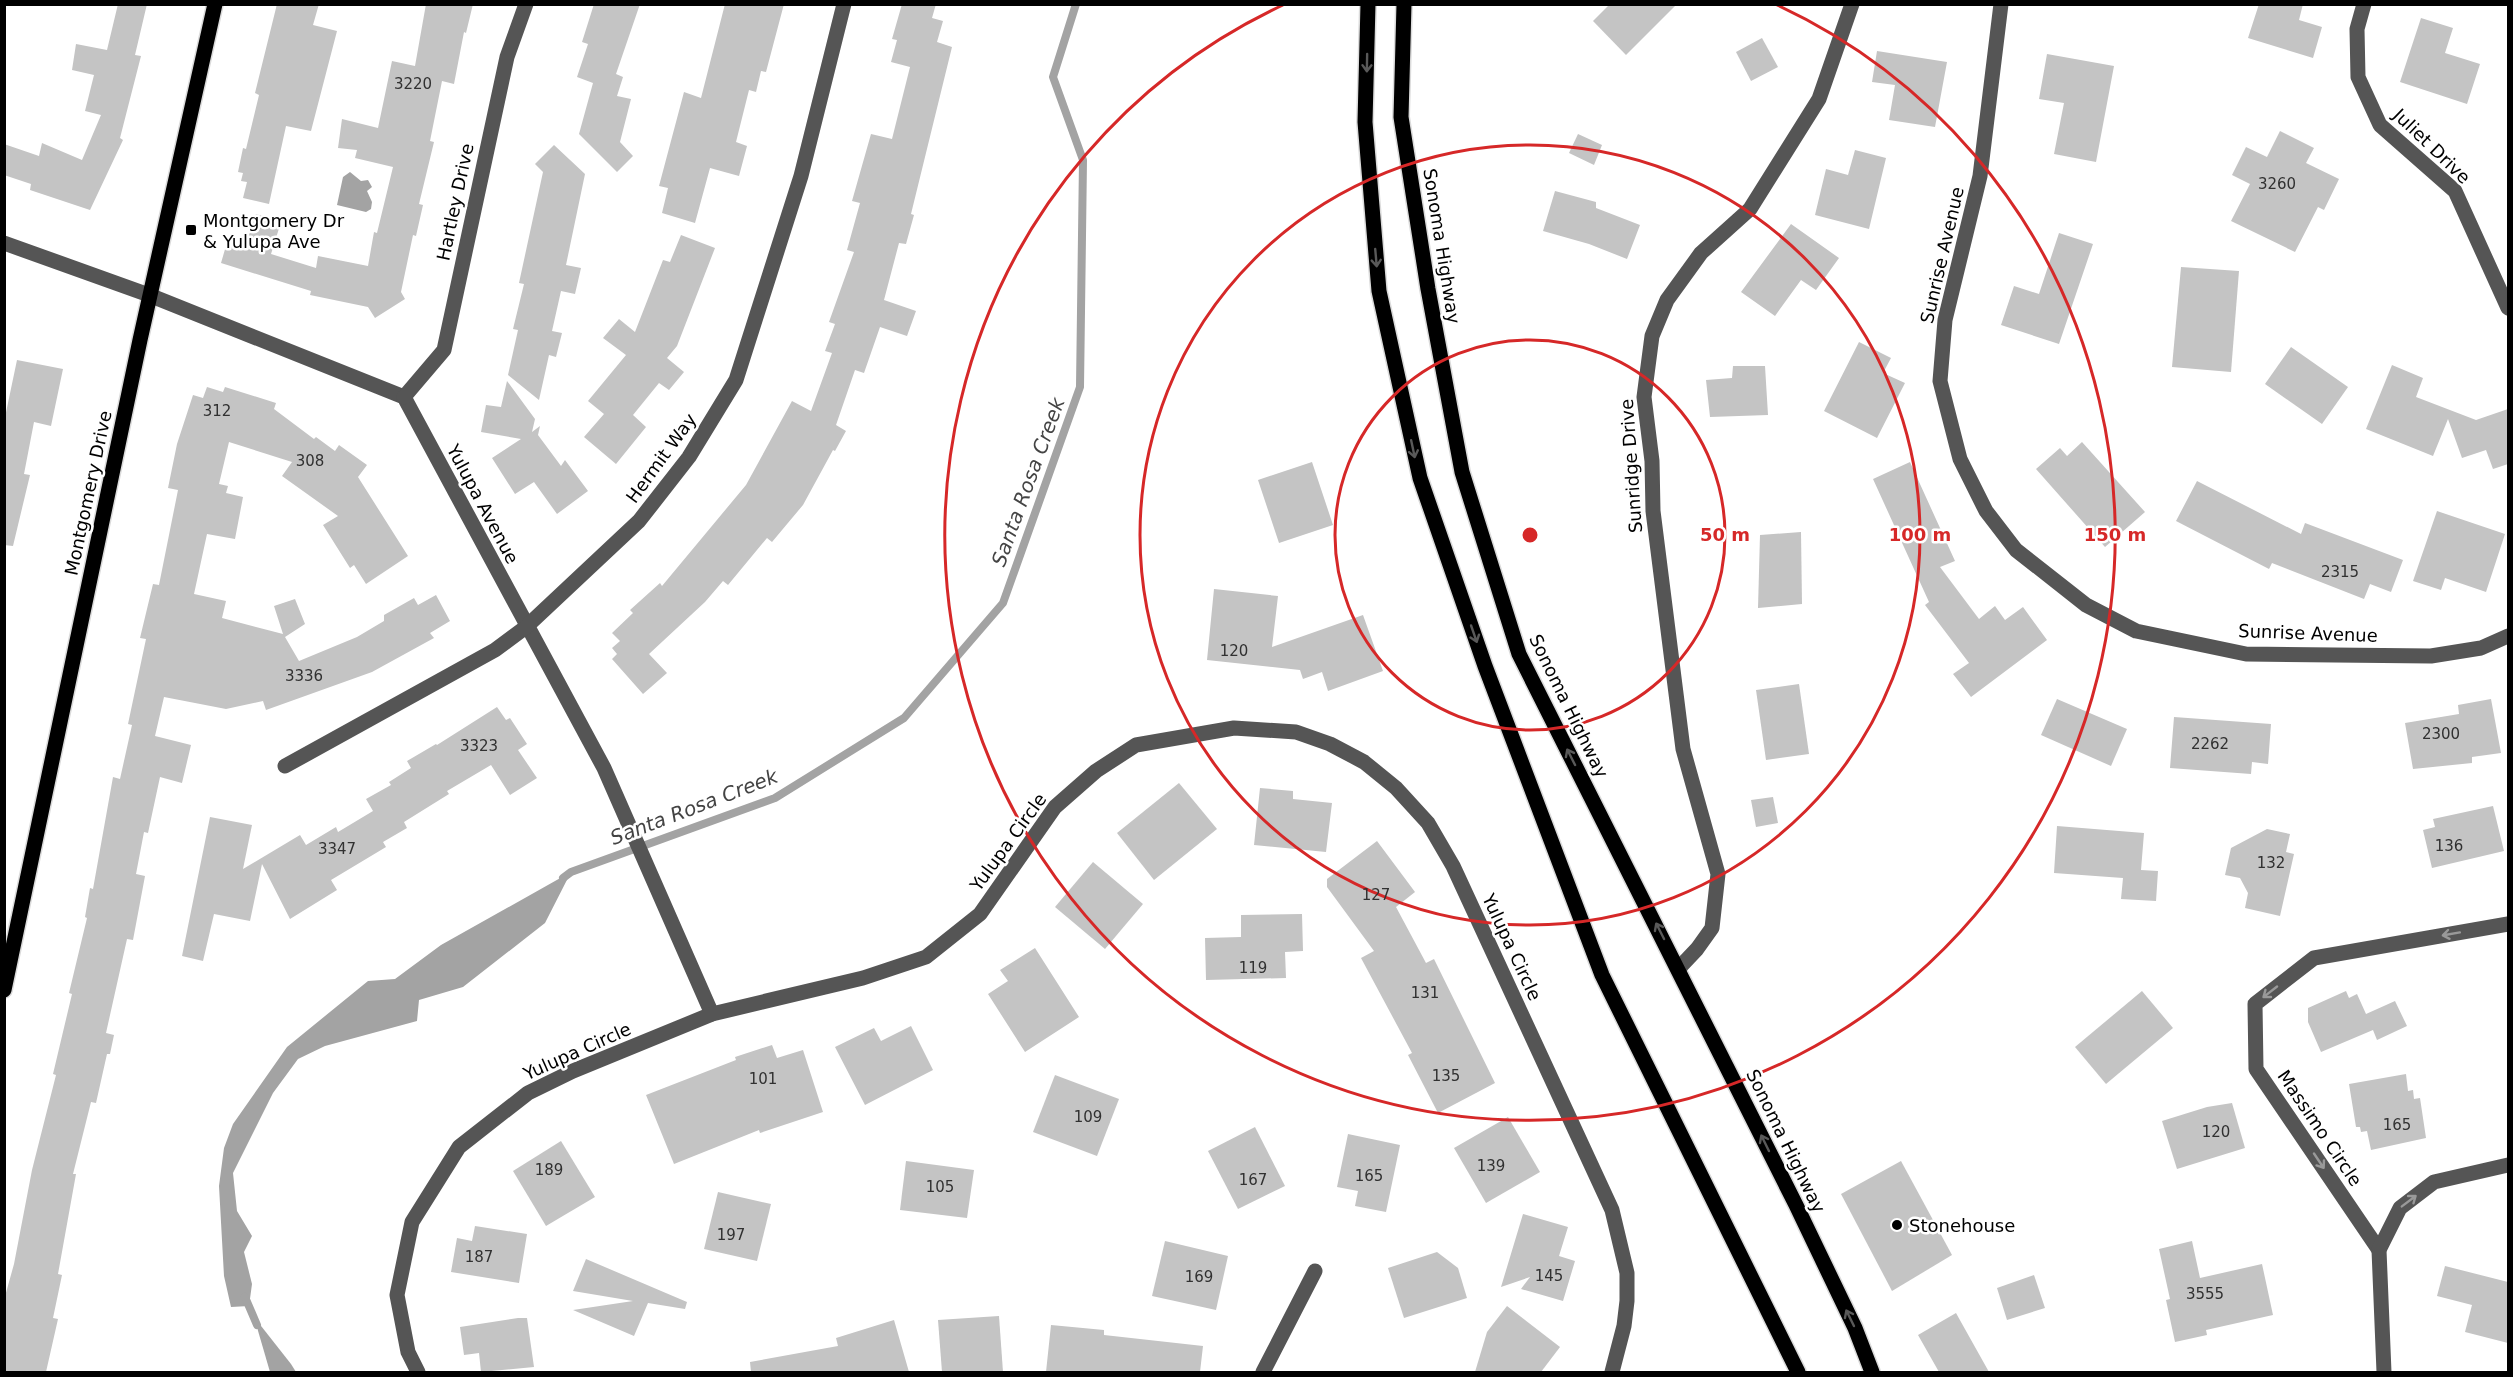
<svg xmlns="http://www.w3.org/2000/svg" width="2513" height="1377" font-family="'DejaVu Sans',sans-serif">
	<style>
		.water { fill: #a3a3a3 }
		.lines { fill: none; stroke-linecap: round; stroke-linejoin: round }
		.stream { stroke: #a3a3a3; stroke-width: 8 }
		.building { fill: #c4c4c4 }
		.major-casing { stroke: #dbdbdb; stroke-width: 18 }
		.minor { stroke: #555; stroke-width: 15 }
		.major { stroke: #000; stroke-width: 15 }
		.oneway { stroke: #595959 }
		.oneway2 { stroke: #999 }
		.ring { fill: none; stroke: #d62828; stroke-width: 3 }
		.poi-dot { fill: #000; stroke: #fff; stroke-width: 2 }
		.labels { text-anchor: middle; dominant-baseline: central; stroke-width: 5; stroke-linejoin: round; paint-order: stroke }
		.number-label { font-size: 15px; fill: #313131 }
		.street-label { font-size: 18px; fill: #000; stroke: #fff }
		.poi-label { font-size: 18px; fill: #000; stroke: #fff; text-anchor: start }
		.water-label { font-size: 20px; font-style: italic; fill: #444; stroke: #fff }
		.centre { fill: #d62828; stroke: #fff; stroke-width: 3 }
		.ring-label { font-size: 18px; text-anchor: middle; font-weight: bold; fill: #d62828; stroke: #fff; stroke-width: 5; stroke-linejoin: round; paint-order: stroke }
	</style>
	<rect width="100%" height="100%" fill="#fff"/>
	<!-- water -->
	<g class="water">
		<path d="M350,172l11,9 7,-1 4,7 -5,4 5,11 -1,7 -5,3 -29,-7 6,-28z"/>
		<path d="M571,872l-26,51 -82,64 -44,13 -2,21 -92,25 -27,13 -25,34 -40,80 4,38 15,25 -8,16 8,32 -3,22 -18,1 -7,-31 -5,-90 5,-38 9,-24 54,-77 81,-66 27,-2 46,-34z"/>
		<path d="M254,1317l37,47 5,8h-26z"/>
	</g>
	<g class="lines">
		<!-- stream -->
		<g class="stream">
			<path d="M563,878l8,-6 204,-74 129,-80 99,-115 77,-216 3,-227 -30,-83 23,-73"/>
			<path d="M245,1297l12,28"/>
		</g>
	</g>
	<!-- building -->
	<g class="building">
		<path d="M118,4h29l-12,51 6,1 -21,82 3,2 -33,70 -60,-20 1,-6 -27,-9v-31l35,12 3,-13 40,17 19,-45 -16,-4 9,-36 -22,-5 4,-26 31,6z"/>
		<path d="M277,4h42l-6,21 24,6 -26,100 -25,-5 -17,78 -26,-6 4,-16 -6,-1 2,-8 -5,-1 5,-24 3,1 13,-54 -4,-2z"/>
		<path d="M426,4h47l-7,29 -2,-1 -10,52 -12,-3 -12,60 4,1 -15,62 4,1 -7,31 -3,-1 -12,57 4,7 -30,19 -7,-11 -58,-12 1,-4 -90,-28 7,-24 18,5 10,-30 25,8 -10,32 45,14 2,-12 50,10 6,-34 3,1 16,-66 -38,-9 2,-8 -19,-2 4,-29 36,9 14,-67 23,5z"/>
		<path d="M594,4h46l-24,70 7,3 -6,19 14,3 -11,43 13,14 -16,16 -38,-38 14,-51 -16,-6 11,-33 -6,-2z"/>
		<path d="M725,4h59l-18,68 -5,-1 -5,21 -7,-2 -13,52 11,4 -8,30 -29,-8 -15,55 -33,-10 6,-25 -9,-2 25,-94 17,6z"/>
		<path d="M902,4h34l-4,14 11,3 -6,21 15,5 -41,167 3,1 -8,29 -7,-1 -15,57 32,11 -9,25 -27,-9 -16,46 -9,-3 -19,55 10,6 -11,20 -2,-1 -30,55 -31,37 -5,-4 -39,47 -5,-4 -18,21 -56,52 18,19 -24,21 -31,-35 5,-5 -5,-6 8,-7 -8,-8 21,-20 -3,-3 30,-27 2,3 84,-101 46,-84 19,10 21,-58 -7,-2 10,-27 -6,-2 25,-70 -7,-2 13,-47 -8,-2 19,-67 21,5 18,-72 -19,-5 6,-22 -5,-1z"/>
		<path d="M1610,4h67l-51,51 -33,-34z"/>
		<path d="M2259,4h44l-4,16 23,7 -9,31 -65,-20z"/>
		<path d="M2421,18l32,10 -8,25 35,11 -13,40 -67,-22z"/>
		<path d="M1762,38l16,29 -27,14 -15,-29z"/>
		<path d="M1877,51l70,11 -12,65 -46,-7 6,-35 -23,-3z"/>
		<path d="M2047,54l67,12 -18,96 -42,-8 10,-51 -25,-4z"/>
		<path d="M2280,131l34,17 -8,15 33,16 -15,31 -6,-3 -23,45 -64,-31 19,-37 -18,-9 14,-28 21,10z"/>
		<path d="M1578,134l24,11 -8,20 -25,-12z"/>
		<path d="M554,145l31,29 -19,91 15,3 -6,26 -14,-3 -9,40 10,2 -6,24 -7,-2 -10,45 -31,-25 10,-45 -5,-1 11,-45 -5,-1 24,-111 -8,-8z"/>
		<path d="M1855,150l31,8 -17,71 -54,-14 11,-46 22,6z"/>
		<path d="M1555,191l41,11v6l44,17 -13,34 -38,-15 -46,-13z"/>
		<path d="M1791,224l48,34 -23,32 -15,-10 -26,36 -34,-24z"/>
		<path d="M2059,233l34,11 -34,100 -58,-19 13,-39 25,8z"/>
		<path d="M681,235l34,13 -38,98 -10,12 17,14 -15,18 -10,-7 -26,32 13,12 -30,37 -32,-27 20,-23 -16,-13 38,-46 -23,-17 16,-19 16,13 28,-72 7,2z"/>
		<path d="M2181,267l58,4 -8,101 -59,-5z"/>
		<path d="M1859,342l32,16 -8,15 22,10 -28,55 -53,-27z"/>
		<path d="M2291,347l57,40 -26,37 -57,-40z"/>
		<path d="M17,360l46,9 -12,57 -17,-4 -10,52 6,1 -17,71 -9,-1v-123z"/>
		<path d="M2392,365l31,13 -7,19 60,23 32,-11v55l-15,5 -7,-19 -24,8 -14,-39 -15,37 -67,-27z"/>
		<path d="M1733,366h32l3,49 -58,2 -4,-37 26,-2z"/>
		<path d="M507,381l28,38 -3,13 8,-6 -2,9 23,31 4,-6 23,31 -31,23 -23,-32 -19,12 -23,-36 29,-19 -40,-7 5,-27 15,2z"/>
		<path d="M207,387l16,5 2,-5 51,16 -2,6 40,30 2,-2 19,14 4,-6 28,20 -9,12 50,79 -42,28 -12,-19 -4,3 -27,-43 15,-9 -56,-40 10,-14 -63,-20 -10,42 9,2 -2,7 17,4 -8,42 -28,-5 -13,60 32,7 -4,17 61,16 -9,-28 21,-7 10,25 -20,13 14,24 58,-24 27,-16v-6l30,-17 4,7 18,-10 14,26 -20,12 4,5 -62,34 -106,38 -3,-9 -37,8 -62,-12 -9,39 36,9 -9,38 -22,-6 -12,56 -4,-1 -8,42 9,2 -12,64 -6,-1 -21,94 8,2 -4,19h-3l-11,49 -5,-1 -18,72h3l-18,100 4,1 -9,43 5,1 -12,53h-42v-72l10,-36 18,-94 24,-95 -3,-1 19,-80 -3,-1 18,-75 -2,-1 5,-29 3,1 20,-112 7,2 12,-54 -4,-1 18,-85 -6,-1 13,-54 6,1 19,-95 -10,-2 9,-44 16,-49 10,3z"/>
		<path d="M2082,442l63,70 -40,35 -69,-78 24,-21 7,8z"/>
		<path d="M1312,462l21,63 -54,18 -21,-63z"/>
		<path d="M1910,462l45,99 -15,6 39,52 16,-13 10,14 18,-13 24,33 -76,57 -18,-23 16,-11 -44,-58 4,-3 -56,-123z"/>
		<path d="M2197,481l104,53 4,-11 98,37 -12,32 -21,-8 -6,15 -92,-36 -3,6 -93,-48z"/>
		<path d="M2437,511l68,23 -19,58 -41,-14 -4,12 -28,-9z"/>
		<path d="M1801,532l1,72 -44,4 2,-73z"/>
		<path d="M1214,589l64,7 -6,51 91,-32 20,56 -55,20 -6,-19 -19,7 -3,-9 -93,-10z"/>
		<path d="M1799,684l10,70 -43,6 -10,-70z"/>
		<path d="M2057,699l70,30 -16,37 -70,-31z"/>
		<path d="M2491,699l10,54 -29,4v6l-59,6 -8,-46 54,-9 -1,-9z"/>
		<path d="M497,707l9,13 4,-2 17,26 -9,6 19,28 -27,17 -19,-30 -44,26 2,3 -45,28 3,6 -24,14 3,5 -55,33 6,10 -47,29 -28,-55 -12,57 -36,-7 -11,47 -21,-5 28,-139 42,8 -9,44 57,-34 6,10 30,-18 2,5 35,-21 -7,-12 25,-14 -2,-3 22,-14 -4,-7 29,-17 1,1z"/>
		<path d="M2174,717l97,7 -3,40 -16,-2 -1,12 -81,-6z"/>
		<path d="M1179,783l38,46 -63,51 -37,-47z"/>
		<path d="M1260,788l33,3v8l39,4 -6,49 -72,-7z"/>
		<path d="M1773,797l5,26 -22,4 -5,-27z"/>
		<path d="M2493,806l11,45 -72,17 -9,-38 12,-3 -2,-8z"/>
		<path d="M2057,826l87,7 -3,37 17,1 -2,30 -35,-2 2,-21 -69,-5z"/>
		<path d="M2267,829l23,5 -4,18 8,2 -14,62 -35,-8 3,-15 -8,-15 -15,-3 6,-27z"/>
		<path d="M1377,841l38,51 -19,15 30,56 8,-4 61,124 -57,30 -30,-58 4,-2 -51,-95 13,-7 -47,-64v-8z"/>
		<path d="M1093,862l50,42 -38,45 -50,-42z"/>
		<path d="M1302,914l1,37 -18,1 1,26 -80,2 -1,-42 36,-1v-22z"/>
		<path d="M1035,948l44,69 -54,35 -37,-58 20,-13 -8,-11z"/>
		<path d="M2142,991l31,37 -67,56 -31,-37z"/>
		<path d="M2346,991l3,7 8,-4 9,20 29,-13 12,25 -30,14 -4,-10 -52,22 -13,-30v-14z"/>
		<path d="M911,1026l22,44 -68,35 -30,-58 39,-19 7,13z"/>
		<path d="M772,1045l5,13 26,-8 20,62 -63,21 -1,-3 -85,34 -28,-69 90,-35 -1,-3z"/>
		<path d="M2406,1074l2,17 5,-1 1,9 6,-1 6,40 -55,12 -4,-19 -6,1 -1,-5h-4l-7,-43z"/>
		<path d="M1055,1075l64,24 -22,57 -64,-24z"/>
		<path d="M2232,1103l13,45 -68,21 -15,-48 45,-14z"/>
		<path d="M1508,1117l32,55 -54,31 -32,-55z"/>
		<path d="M1255,1127l30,59 -47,23 -30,-58z"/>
		<path d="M1348,1134l52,11 -14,67 -31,-6 3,-15 -21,-4z"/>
		<path d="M561,1141l34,56 -49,29 -33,-55z"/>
		<path d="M906,1161l68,9 -7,48 -67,-8z"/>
		<path d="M1901,1161l51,94 -60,36 -51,-97z"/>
		<path d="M718,1192l53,12 -14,57 -53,-12z"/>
		<path d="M1523,1214l45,13 -9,29 16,5 -12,40 -42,-12 9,-12 -29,10z"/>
		<path d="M475,1226l52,8 -8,49 -68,-11 6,-34 15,3z"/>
		<path d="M1165,1241l63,15 -12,54 -64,-14z"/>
		<path d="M2192,1241l8,37 62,-14 11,51 -67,15 1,5 -32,7 -9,-42 4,-1 -11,-50z"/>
		<path d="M1437,1252l21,16 9,30 -63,20 -16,-50z"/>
		<path d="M586,1259l101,43 -2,7 -37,-6 -14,33 -61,-26 60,-9 -60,-10z"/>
		<path d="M2445,1266l63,16v61l-43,-11 7,-27 -35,-9z"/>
		<path d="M2034,1275l11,33 -38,12 -10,-32z"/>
		<path d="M1507,1306l53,41 -19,25h-66l12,-40z"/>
		<path d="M1956,1313l5,9 28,50h-50l-21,-37z"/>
		<path d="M999,1316l4,56h-61l-4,-52z"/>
		<path d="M518,1318h9l7,49 -53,5 -2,-19 -15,2 -4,-28z"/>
		<path d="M894,1320l15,52h-158l-1,-10 88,-16 -2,-8z"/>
		<path d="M1051,1325l53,5v5l99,11 -3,26h-154z"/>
	</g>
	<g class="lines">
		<!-- major casing -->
		<g class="major-casing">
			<g id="major">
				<path d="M1368,4l-3,118 14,169 41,187 65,188 117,309 196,397"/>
				<path d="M1404,4l-3,113 27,172 34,183 57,182 277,551 59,123 17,44"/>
				<path d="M4,990l136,-650 75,-336"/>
			</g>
		</g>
		<!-- minor -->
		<g class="minor">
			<path d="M2001,4l-21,172 -35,144 -5,61 20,78 26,52 30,39 70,55 50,26 110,23 185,2 50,-8 27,-12"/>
			<path d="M2364,4l-7,25 1,48 22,48 75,66 53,117"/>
			<path d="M4,243l145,52 255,102 200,371 108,246"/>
			<path d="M404,397l40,-47 63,-293 19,-53"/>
			<path d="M285,766l210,-116 31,-23 113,-106 50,-64 47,-77 65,-204 43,-172"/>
			<path d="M1679,968l18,-19 15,-21 6,-54 -35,-125 -30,-238 -1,-50 -8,-64 8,-61 15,-36 34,-47 49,-44 69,-110 33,-95"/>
			<path d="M2379,1250l-123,-181 -1,-65 59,-46 194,-34"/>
			<path d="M418,1372l-10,-20 -11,-57 15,-73 47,-75 69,-54 45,-22 139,-57 151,-36 63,-21 54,-43 75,-107 41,-36 40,-26 98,-17 62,4 34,12 34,18 32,26 32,35 25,43 159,344 15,63v28l-3,25 -12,46"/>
			<path d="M1263,1372l52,-101"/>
			<path d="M2384,1372l-5,-122 21,-42 34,-26 74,-17"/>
		</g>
		<!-- major -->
		<use href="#major" class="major"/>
	</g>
	<!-- one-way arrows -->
	<defs><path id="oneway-shaft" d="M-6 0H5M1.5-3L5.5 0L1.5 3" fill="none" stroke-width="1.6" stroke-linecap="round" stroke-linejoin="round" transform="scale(1.5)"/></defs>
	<g class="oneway">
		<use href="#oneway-shaft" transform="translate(1367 63) rotate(91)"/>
		<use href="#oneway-shaft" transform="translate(1376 258) rotate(85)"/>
		<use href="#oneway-shaft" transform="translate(1413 449) rotate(78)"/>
		<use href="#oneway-shaft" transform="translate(1474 634) rotate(71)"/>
		<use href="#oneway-shaft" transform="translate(1571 757) rotate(-117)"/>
		<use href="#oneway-shaft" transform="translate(1660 931) rotate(-117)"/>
		<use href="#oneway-shaft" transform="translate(1765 1143) rotate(-116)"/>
		<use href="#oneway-shaft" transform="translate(1850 1318) rotate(-116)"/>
	</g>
	<g class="oneway2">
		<use href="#oneway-shaft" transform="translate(2451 934) rotate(170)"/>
		<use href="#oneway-shaft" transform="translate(2270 992) rotate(142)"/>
		<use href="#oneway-shaft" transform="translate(2319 1161) rotate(56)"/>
		<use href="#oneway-shaft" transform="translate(2409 1201) rotate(-37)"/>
	</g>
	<!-- distance rings -->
	<g class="ring">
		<circle cx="1530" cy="535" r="195"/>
		<circle cx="1530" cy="535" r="390"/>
		<path d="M1777 5A585 585 0 1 1 1283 5"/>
	</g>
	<!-- markers -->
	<g class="poi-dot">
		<rect x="185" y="224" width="12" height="12" rx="3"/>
		<circle cx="1897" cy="1225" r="6"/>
	</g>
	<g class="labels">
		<!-- number labels -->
		<g class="number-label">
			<text x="413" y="84">3220</text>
			<text x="2277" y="184">3260</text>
			<text x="217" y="411">312</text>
			<text x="310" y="461">308</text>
			<text x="2340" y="572">2315</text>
			<text x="1234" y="651">120</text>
			<text x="304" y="676">3336</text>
			<text x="2441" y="734">2300</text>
			<text x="2210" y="744">2262</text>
			<text x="479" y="746">3323</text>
			<text x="2449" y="846">136</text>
			<text x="337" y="849">3347</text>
			<text x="2271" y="863">132</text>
			<text x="1376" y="895">127</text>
			<text x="1253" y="968">119</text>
			<text x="1425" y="993">131</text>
			<text x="1446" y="1076">135</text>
			<text x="763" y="1079">101</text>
			<text x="1088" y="1117">109</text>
			<text x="2397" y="1125">165</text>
			<text x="2216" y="1132">120</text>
			<text x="1491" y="1166">139</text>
			<text x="549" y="1170">189</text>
			<text x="1369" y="1176">165</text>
			<text x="1253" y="1180">167</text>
			<text x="940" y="1187">105</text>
			<text x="731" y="1235">197</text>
			<text x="479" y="1257">187</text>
			<text x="1549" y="1276">145</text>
			<text x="1199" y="1277">169</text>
			<text x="2205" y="1294">3555</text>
		</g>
		<!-- street labels -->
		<g class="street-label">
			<text transform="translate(2432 146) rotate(44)">Juliet Drive</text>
			<text transform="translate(455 202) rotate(-78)">Hartley Drive</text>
			<text transform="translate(1442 246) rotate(81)">Sonoma Highway</text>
			<text transform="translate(1942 255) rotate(-77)">Sunrise Avenue</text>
			<text transform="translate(661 458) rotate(-54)">Hermit Way</text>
			<text transform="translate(1631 466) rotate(-94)">Sunridge Drive</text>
			<text transform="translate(88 493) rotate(-78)">Montgomery Drive</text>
			<text transform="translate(483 504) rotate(62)">Yulupa Avenue</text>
			<text transform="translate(2308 633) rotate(2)">Sunrise Avenue</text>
			<text transform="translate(1569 706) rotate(64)">Sonoma Highway</text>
			<text transform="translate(1008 842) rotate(-54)">Yulupa Circle</text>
			<text transform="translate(1512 947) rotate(65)">Yulupa Circle</text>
			<text transform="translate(577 1051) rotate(-24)">Yulupa Circle</text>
			<text transform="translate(2320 1128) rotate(56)">Massimo Circle</text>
			<text transform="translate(1786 1141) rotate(64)">Sonoma Highway</text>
		</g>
		<!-- poi labels -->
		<g class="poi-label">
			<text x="203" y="220">Montgomery Dr<tspan x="203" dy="21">&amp; Yulupa Ave</tspan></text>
			<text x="1909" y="1225">Stonehouse</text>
		</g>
		<!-- water labels -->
		<g class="water-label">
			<text transform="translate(1028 482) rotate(-70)">Santa Rosa Creek</text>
			<text transform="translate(694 807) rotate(-21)">Santa Rosa Creek</text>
		</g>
	</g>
	<circle cx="1530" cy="535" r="9" class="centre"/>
	<g class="ring-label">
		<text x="1725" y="541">50 m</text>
		<text x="1920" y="541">100 m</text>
		<text x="2115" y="541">150 m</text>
	</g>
	<!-- border -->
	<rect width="2513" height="1377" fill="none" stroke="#000000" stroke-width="12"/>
</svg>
